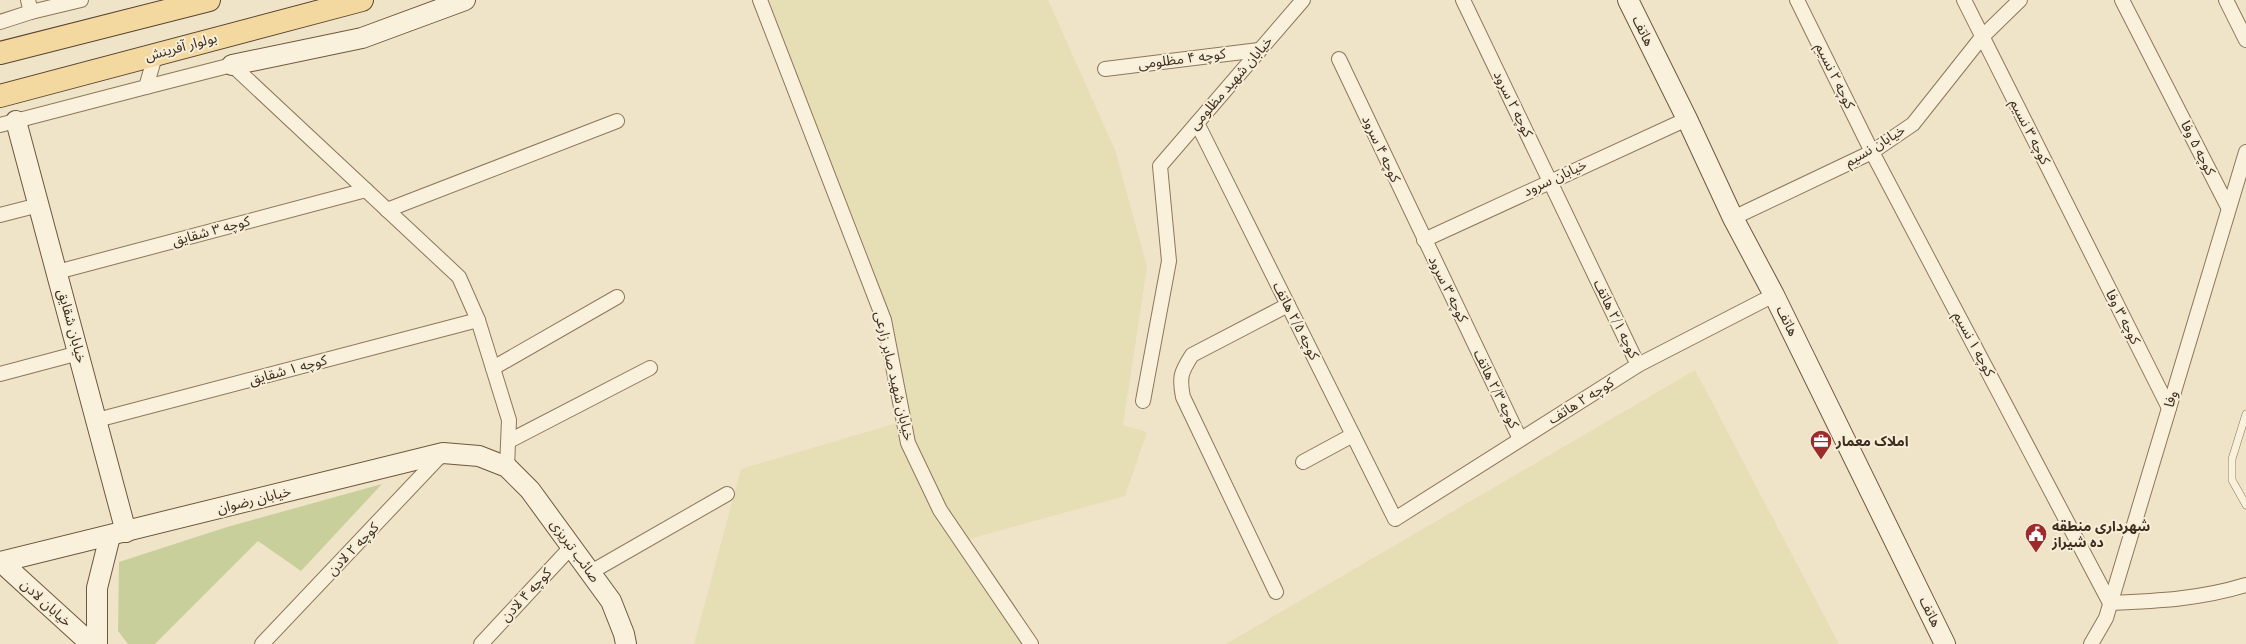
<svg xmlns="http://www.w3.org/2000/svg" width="2246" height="644" font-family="Spectral,'Noto Sans Arabic',serif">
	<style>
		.farmland { fill: #e6deb5 }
		.green { fill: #c9cf9b }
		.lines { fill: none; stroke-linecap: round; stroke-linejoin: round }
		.lane-casing { stroke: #8d765c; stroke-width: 8 }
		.street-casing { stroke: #8d765c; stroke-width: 16 }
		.secondary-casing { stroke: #6f573f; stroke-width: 22 }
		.primary-casing { stroke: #5b4430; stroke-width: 24 }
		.lane { stroke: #faf1dc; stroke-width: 7 }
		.street { stroke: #faf1dc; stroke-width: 14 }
		.secondary { stroke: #faf1dc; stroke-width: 20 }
		.primary { stroke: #f3d9a0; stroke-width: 22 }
		.labels { text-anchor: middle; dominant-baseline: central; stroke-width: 4; stroke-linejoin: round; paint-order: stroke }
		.street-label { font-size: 14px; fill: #3d2e20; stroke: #f7eed8 }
		.poi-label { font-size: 14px; font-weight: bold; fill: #3d2e20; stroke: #f7eed8; text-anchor: start }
	</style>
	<rect width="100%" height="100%" fill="#f0e4c8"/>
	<!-- farmland -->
	<g class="farmland">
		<path d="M763,0h285l67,150 32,117 -24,158 24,7 -22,64 -163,45 69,103h-337l47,-175 163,-48 -20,-100z"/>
		<path d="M1695,370l144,274h-613z"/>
	</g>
	<!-- green -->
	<path class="green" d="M382,484l-81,87 -43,-30 -103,103h-27l-10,-13 1,-69 108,-35z"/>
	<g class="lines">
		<!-- lane casing -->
		<g class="lane-casing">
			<path id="lane" d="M2246,414l-14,45v21l14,25"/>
		</g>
		<!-- street casing -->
		<g class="street-casing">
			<g id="street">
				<path d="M28,0l3,12"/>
				<path d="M760,0l124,320 24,123 32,67 91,134"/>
				<path d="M1463,0l175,365"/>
				<path d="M1797,0l75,152 238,451c48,-2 91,-4 136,-18"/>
				<path d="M1964,0l205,408"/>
				<path d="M2122,0l106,207"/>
				<path d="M2226,0l20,40"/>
				<path d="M0,22l31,-10 50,-12"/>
				<path d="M1339,59l181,380"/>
				<path d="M1105,69l154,-19"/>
				<path d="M146,87l86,-22 227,212 19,43 31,100 -2,47"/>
				<path d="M1197,123l198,396 243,-154 136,-70"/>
				<path d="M0,125l146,-38 10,-34"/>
				<path d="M387,210l230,-89"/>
				<path d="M0,215l39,-10"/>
				<path d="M1733,218l139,-66 41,-28 69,-87 38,-37"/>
				<path d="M1424,240l263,-121"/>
				<path d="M57,272l309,-82"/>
				<path d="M493,368l124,-71"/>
				<path d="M0,374l79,-21"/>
				<path d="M1143,401l26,-140 -9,-95 143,-166"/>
				<path d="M97,420l381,-100"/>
				<path d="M509,441l141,-73"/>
				<path d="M1303,462l50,-27"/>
				<path d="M591,572l136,-78"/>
				<path d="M1276,592l-93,-195c-4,-20 -2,-25 9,-42l96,-50"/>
				<path d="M262,644l181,-191"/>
				<path d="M481,644l91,-98"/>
				<path d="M2091,644l15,-26 140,-466"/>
			</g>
		</g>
		<!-- secondary casing -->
		<g class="secondary-casing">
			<g id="secondary">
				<path d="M1628,0l59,119 46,99 41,77 171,349"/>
				<path d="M232,65l130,-27 103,-38"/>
				<path d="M16,121l110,411"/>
				<path d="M0,562l443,-109 36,3 28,11 23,23 81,111 13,33 2,10"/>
				<path d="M1,562l90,82"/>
				<path d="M97,644v-56l13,-52"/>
			</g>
		</g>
		<!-- primary casing -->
		<g class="primary-casing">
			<g id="primary">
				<path d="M0,53l209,-53"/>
				<path d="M0,96l362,-96"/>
			</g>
		</g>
		<!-- lane -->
		<use href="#lane" class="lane"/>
		<!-- street -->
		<use href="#street" class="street"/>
		<!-- secondary -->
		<use href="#secondary" class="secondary"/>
		<!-- primary -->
		<use href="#primary" class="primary"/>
	</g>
	<!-- icons -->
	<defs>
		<g id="office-pin" transform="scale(1.15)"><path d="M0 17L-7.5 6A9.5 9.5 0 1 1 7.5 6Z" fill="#9e2a2b" stroke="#f7eed8"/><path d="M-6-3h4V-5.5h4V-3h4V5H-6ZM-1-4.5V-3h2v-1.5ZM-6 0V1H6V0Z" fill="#fff"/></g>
		<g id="civic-pin" transform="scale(1.15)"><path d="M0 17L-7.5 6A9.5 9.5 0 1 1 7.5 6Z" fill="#9e2a2b" stroke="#f7eed8"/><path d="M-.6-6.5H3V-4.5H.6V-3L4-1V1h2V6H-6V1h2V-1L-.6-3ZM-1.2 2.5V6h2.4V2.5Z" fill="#fff"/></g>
	</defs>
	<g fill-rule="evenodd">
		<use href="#office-pin" x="1821" y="441"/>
		<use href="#civic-pin" x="2036" y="534"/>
	</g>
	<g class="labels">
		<!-- street labels -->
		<g class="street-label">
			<text transform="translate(1643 31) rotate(64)">هاتف</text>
			<text transform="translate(181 47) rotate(-15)">بولوار آفرینش</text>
			<text transform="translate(1182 59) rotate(-7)">کوچه ۴ مظلومی</text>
			<text transform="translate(1835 76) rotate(64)">کوچه ۲ نسیم</text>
			<text transform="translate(1231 83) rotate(-49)">خیابان شهید مظلومی</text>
			<text transform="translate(1513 104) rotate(64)">کوچه ۲ سرود</text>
			<text transform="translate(2030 132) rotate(63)">کوچه ۳ نسیم</text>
			<text transform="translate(1875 146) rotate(-31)">خیابان نسیم</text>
			<text transform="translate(2198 148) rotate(63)">کوچه ۵ وفا</text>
			<text transform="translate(1381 149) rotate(65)">کوچه ۴ سرود</text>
			<text transform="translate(1555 178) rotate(-25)">خیابان سرود</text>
			<text transform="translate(211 231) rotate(-15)">کوچه ۳ شقایق</text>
			<text transform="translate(1448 289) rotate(64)">کوچه ۳ سرود</text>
			<text transform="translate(2123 317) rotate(63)">کوچه ۳ وفا</text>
			<text transform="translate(1616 319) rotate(64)">کوچه ۲/۱ هاتف</text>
			<text transform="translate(1296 321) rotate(63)">کوچه ۲/۵ هاتف</text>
			<text transform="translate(1787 321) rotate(64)">هاتف</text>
			<text transform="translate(72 326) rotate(75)">خیابان شقایق</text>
			<text transform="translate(1974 344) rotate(62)">کوچه ۱ نسیم</text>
			<text transform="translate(288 370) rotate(-15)">کوچه ۱ شقایق</text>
			<text transform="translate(894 376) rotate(77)">خیابان شهید صابر زارعی</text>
			<text transform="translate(1496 389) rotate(64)">کوچه ۲/۳ هاتف</text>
			<text transform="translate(2171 399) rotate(-73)">وفا</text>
			<text transform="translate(1581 401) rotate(-32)">کوچه ۲ هاتف</text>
			<text transform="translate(254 500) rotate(-14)">خیابان رضوان</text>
			<text transform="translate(353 549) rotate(-46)">کوچه ۲ لادن</text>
			<text transform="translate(575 551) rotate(54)">صائب تبریزی</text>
			<text transform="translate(526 595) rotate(-47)">کوچه ۴ لادن</text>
			<text transform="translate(46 603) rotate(42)">خیابان لادن</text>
			<text transform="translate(1930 612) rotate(64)">هاتف</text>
		</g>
		<!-- poi labels -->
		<g class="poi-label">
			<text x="1836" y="441">املاک معمار</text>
			<text x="2052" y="526">شهرداری منطقه<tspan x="2052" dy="16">ده شیراز</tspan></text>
		</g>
	</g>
</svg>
